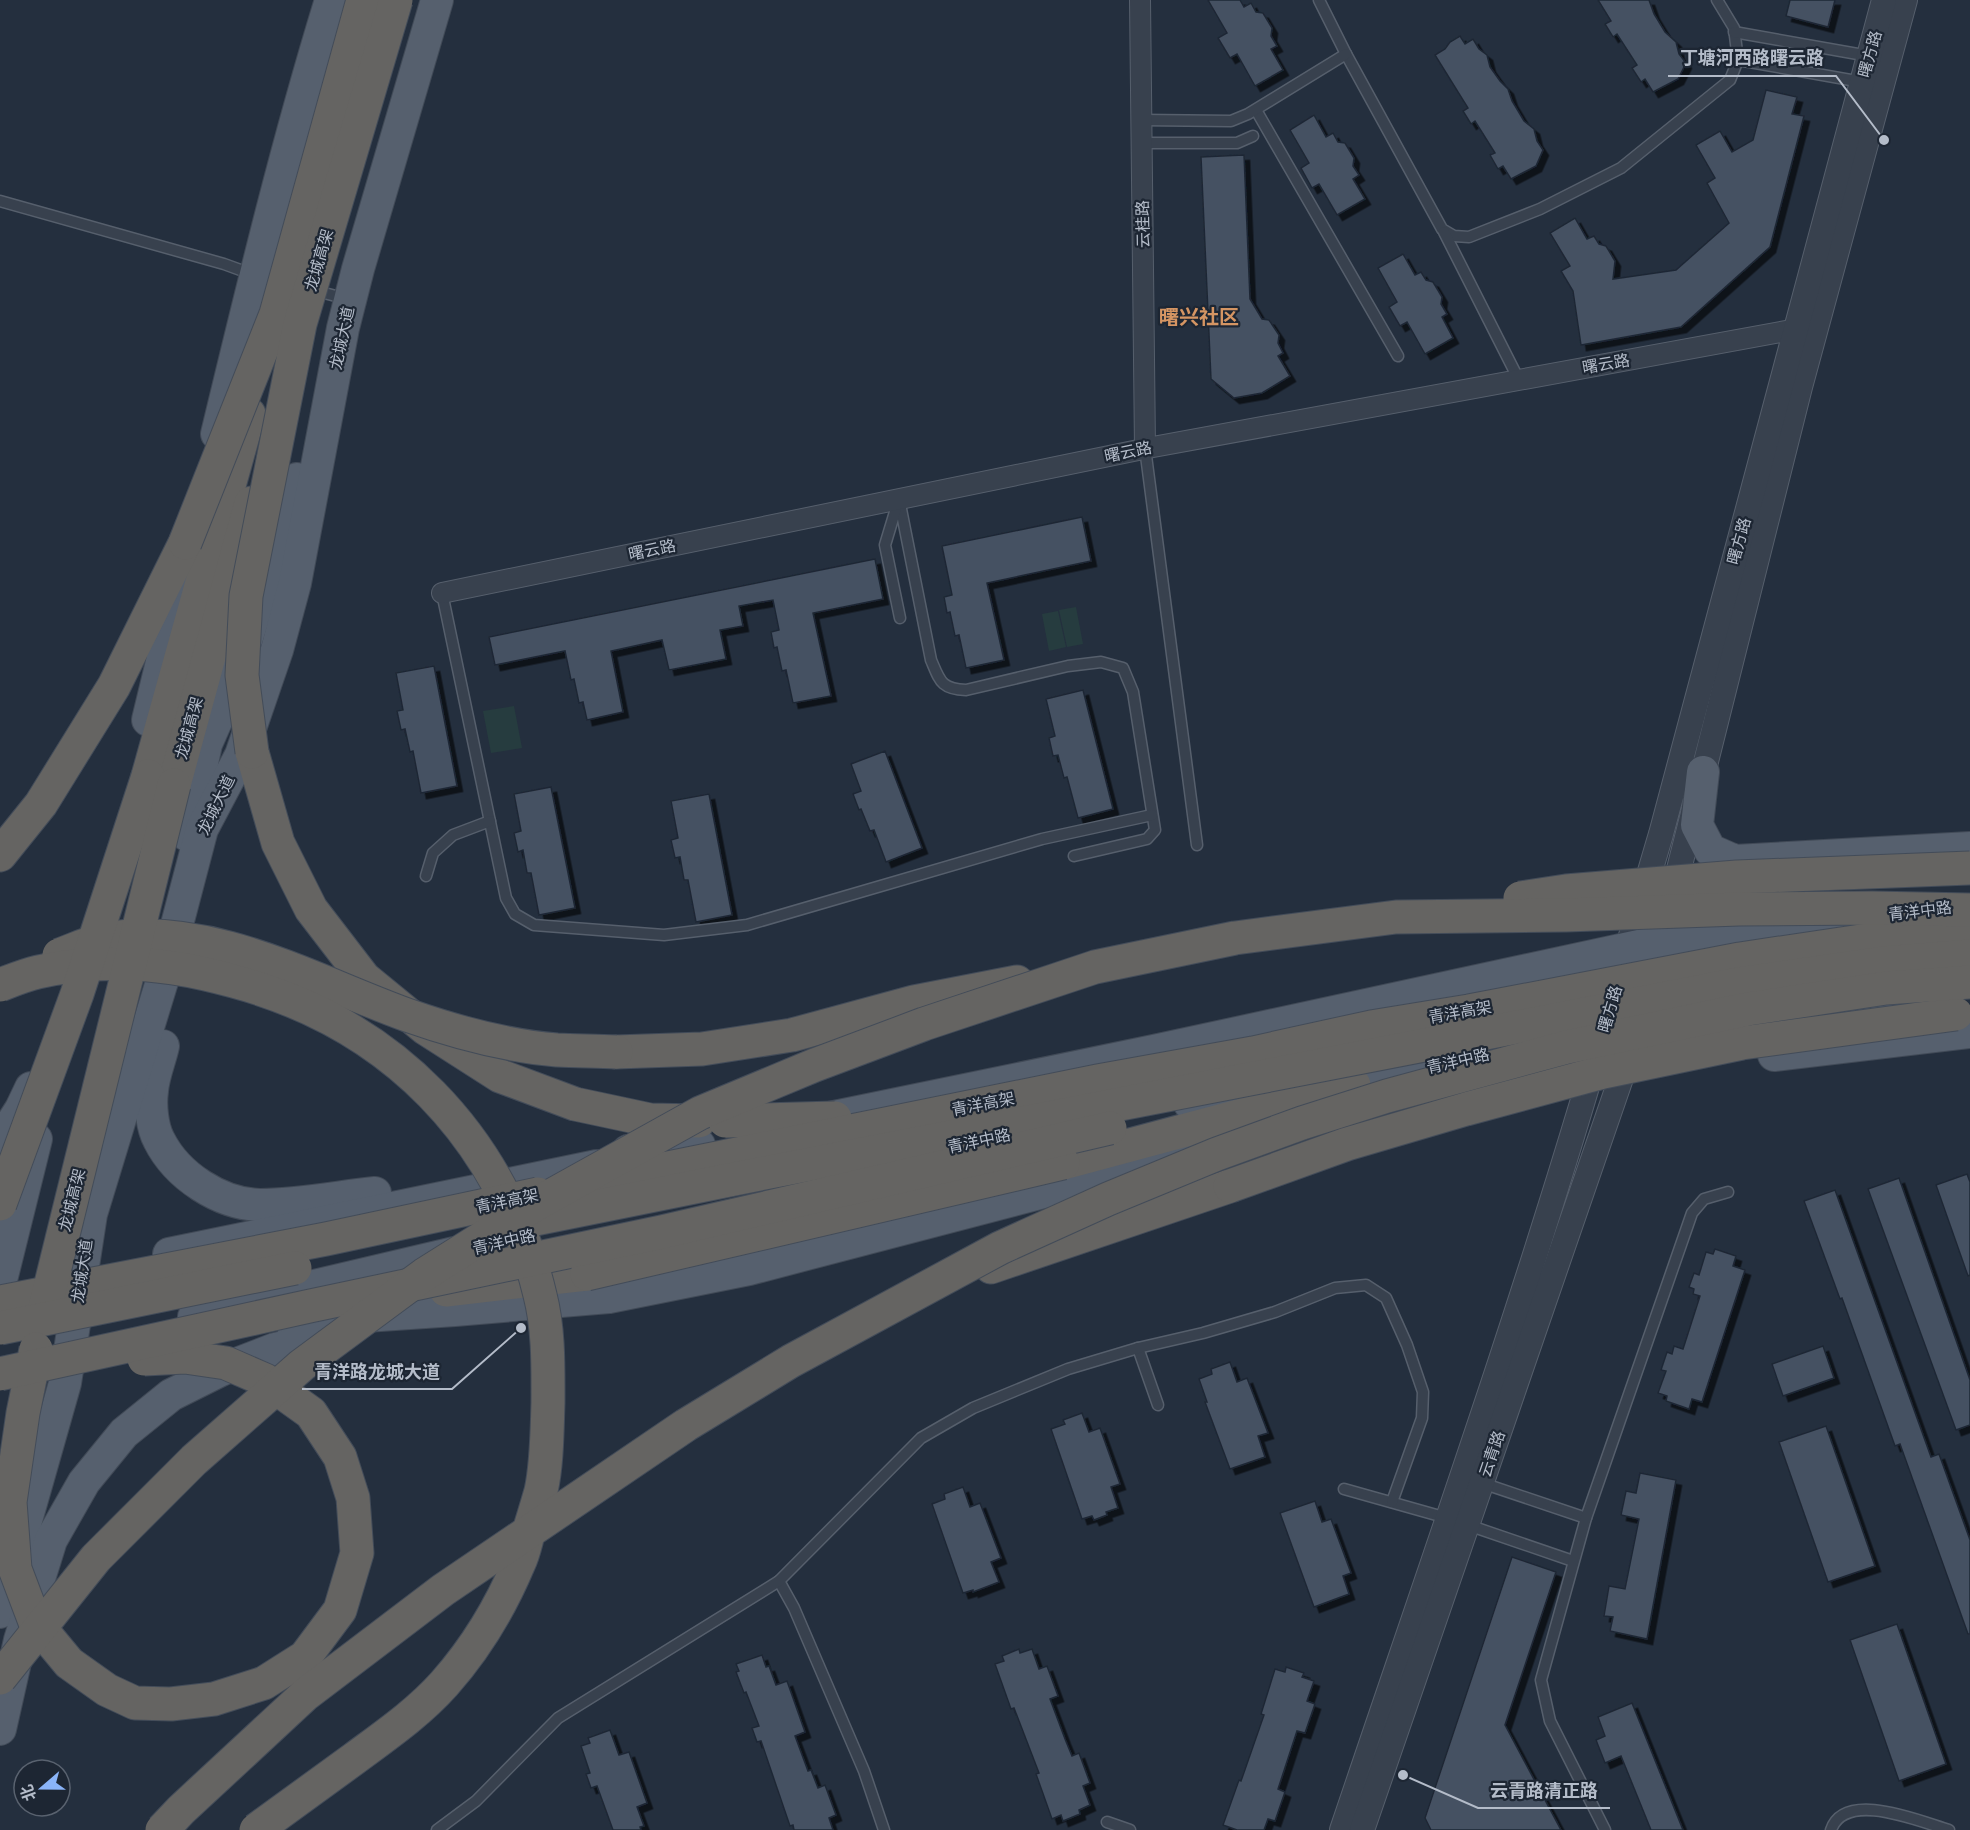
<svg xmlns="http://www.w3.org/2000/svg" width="1970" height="1830" font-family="'DejaVu Sans','Noto Sans SC',sans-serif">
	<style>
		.green { fill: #263c3f }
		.building { fill: #455162; stroke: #1f2835; stroke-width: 1.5; filter: url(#shadow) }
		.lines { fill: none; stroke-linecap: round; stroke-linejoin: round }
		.service-casing { stroke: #565f6c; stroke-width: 13 }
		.minor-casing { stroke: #565f6c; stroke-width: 22 }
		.tertiary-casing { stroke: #565f6c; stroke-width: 26 }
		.primary-casing { stroke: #414a57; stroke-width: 34 }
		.trunk-casing { stroke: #434c59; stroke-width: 35 }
		.service { stroke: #38414e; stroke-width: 10 }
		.minor { stroke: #38414e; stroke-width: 20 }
		.tertiary { stroke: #38414e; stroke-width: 24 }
		.primary { stroke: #56606e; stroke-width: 32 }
		.trunk { stroke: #656462; stroke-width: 33 }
		.trunk-bridge-casing { stroke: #434c59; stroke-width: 35; stroke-linecap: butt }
		.trunk-bridge { stroke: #656462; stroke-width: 33 }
		.labels { text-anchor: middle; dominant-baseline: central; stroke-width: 4.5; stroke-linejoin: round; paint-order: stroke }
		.street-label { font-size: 16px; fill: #b4bcc9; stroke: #1d2633 }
		.quarter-label { font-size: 20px; font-weight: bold; fill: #d59563; stroke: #1d2633 }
		.leader { fill: none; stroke: #b4bcc9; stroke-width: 2 }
		.callout-dot { fill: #b4bcc9; stroke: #1d2633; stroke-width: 2 }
		.callout-label { font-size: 18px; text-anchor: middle; font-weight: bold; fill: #b4bcc9; stroke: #1d2633; stroke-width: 4.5; stroke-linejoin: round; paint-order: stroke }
	</style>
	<defs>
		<filter id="shadow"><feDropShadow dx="5.5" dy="5.5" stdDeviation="0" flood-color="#0009"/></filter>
	</defs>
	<rect width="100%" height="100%" fill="#242f3e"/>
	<!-- green -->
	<g class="green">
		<path d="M1076,607l7,37 -16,3 -8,-37z"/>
		<path d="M1058,611l8,36 -17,4 -7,-37z"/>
		<path d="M514,706l8,42 -31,5 -8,-42z"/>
	</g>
	<!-- building -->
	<g class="building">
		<path d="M1208,0h32l4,7 7,-4 5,9 7,1 9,15 -1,8 6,10 -6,3 12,21 -28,16 -18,-32 -7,4 -12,-20 9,-5z"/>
		<path d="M1598,0h51l5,14 11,18 11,10 3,12 7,9 -8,16 -25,13 -8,-13 -4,3 -9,-14 5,-3 -20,-31 -4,3 -8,-13 6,-3z"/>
		<path d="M1790,0h45l-7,27 -42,-11z"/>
		<path d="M1460,36l5,8 8,-5 6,10 8,6 3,12 10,14 8,8 4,12 12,20 10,8 3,12 6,9 -7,16 -25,13 -8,-13 -5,3 -8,-14 5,-2 -20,-32 -4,3 -8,-13 5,-3 -33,-53 10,-6 5,-7z"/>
		<path d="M1766,90l31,7 -5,17 12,2 -34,131 -89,80 -100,18 -8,-54 -12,-20 9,-5 -20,-33 25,-15 12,21 7,-3 5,8 7,2 9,15 -2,18 63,-9 53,-47 -22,-40 8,-5 -19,-33 24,-14 12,21 21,-12z"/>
		<path d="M1314,115l12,22 7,-4 5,9 7,1 9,15 -1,8 6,9 -6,4 12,20 -28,16 -18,-31 -7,4 -11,-20 8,-5 -19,-33z"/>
		<path d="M1244,155l6,144 12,20 7,1 10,15 -1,8 5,10 -5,3 12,20 -28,17 -28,5 -23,-19 -10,-222z"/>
		<path d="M1403,254l12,21 6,-3 5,8 7,2 9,15 -1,7 6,10 -5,3 11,21 -28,16 -18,-32 -7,4 -11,-19 8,-5 -19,-34z"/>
		<path d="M1082,517l9,44 -104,22 17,77 -38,8 -7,-33 -4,1 -5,-24 -3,1 -3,-16 8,-2 -10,-49z"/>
		<path d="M875,559l8,40 -70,14 18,83 -38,7 -7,-33 -4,1 -5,-24 -3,1 -3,-16 8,-2 -6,-30 -34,6 4,20 -23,4 6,29 -57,11 -7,-30 -51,11 12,61 -36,8 -4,-18 -4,1 -5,-24 -3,1 -6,-29 -70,14 -6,-28z"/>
		<path d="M434,666l23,120 -36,7 -8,-42 -3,1 -5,-23 -4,1 -4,-19 6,-1 -7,-37z"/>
		<path d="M1083,690l30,119 -35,9 -11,-41 -3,1 -6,-23 -5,1 -4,-18 6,-2 -9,-37z"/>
		<path d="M885,751l37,97 -36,14 -12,-32 -4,1 -9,-22 -2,1 -6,-16 8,-3 -10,-27z"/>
		<path d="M551,787l24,121 -36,7 -8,-42h-4l-4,-23 -5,2 -4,-19 7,-2 -7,-37z"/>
		<path d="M709,794l23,121 -36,7 -8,-42h-4l-4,-23 -5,1 -4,-18 7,-2 -7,-37z"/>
		<path d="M1967,1174l3,8v93l-2,1 -32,-91z"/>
		<path d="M1899,1178l71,202v45l-14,5 -88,-241z"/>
		<path d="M1835,1190l96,267 8,-3 31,86v94h-2l-68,-190 -5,2 -53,-148 -2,1 -36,-98z"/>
		<path d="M1715,1249l21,7 -3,10 12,4 -43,132 -10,-3 -3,10 -23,-8 1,-5 -9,-3 8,-22 -5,-1 6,-18 5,2 2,-8 9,3 17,-53 -7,-2 1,-5 -5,-2 5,-14 5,2 7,-23 7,2z"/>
		<path d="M1823,1346l11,32 -51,18 -11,-32z"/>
		<path d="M1230,1362l7,20 10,-4 21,55 -10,3 7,21 -35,12 -25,-67h2l-8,-23 13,-5 -1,-5z"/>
		<path d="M1082,1413l7,19 11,-4 20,56 -9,3 7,21 -12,4 1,3 -13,5 -2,-4 -10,3 -31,-90 14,-5 -2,-4z"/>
		<path d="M1826,1426l49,140 -47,16 -49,-140z"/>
		<path d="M1640,1473l36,7 -29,159 -37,-8 3,-14 -9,-1 5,-30 16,3 14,-70 -18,-4 5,-24 10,2z"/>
		<path d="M963,1487l7,20 10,-4 21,55 -10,4 8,20 -26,10v-2l-10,3 -31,-89 13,-5 -1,-5z"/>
		<path d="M1315,1501l7,21 9,-3 20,54 -8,3 6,18 -35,13 -34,-94z"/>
		<path d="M1512,1557l44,15 -51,153 56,105h-130l-6,-12z"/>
		<path d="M1897,1624l49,140 -47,17 -49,-141z"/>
		<path d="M1019,1649l1,4 12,-4 7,20 8,-3 11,30 -8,3 15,40 7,17 7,-3 11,30 -7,3 7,19 -11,5 1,4 -17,7 -2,-6 -9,4 -16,-45 3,-1 -25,-65 -3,1 -16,-45 9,-3 -2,-5z"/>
		<path d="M762,1655l4,12 3,-1 7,19 11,-4 18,51 -10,4 13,35 3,-1 7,18 7,-3 11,30 -7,3 4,12h-39l-1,-5 -3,1 -29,-85 -4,1 -5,-14 7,-2 -13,-34 -2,1 -8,-21 3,-1 -3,-7z"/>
		<path d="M1286,1667l18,6 -2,4 12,4 -7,20 8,3 -10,29 -8,-2 -19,58 7,3 -10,29 -7,-2 -4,11h-27l-14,-5 16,-45 2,1 23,-66 -3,-1 14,-45 10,3z"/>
		<path d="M1632,1703l51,127h-32l-30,-74 -16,7 -9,-23 9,-4 -7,-19z"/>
		<path d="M610,1730l9,25 10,-3 18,51 -10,4 7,19 -4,1 1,3h-28l-16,-44 -6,2 -5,-14 4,-1 -9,-27 9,-3 -2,-5z"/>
	</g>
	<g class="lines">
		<!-- service casing -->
		<g class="service-casing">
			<g id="service">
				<path d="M1319,0l27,54 96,175 12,7 15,1 71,-28 81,-41 109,-88 8,-20 -4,-32 -17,-28"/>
				<path d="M1734,32l135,24"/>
				<path d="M1738,60l124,22"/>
				<path d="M1256,110l142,246"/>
				<path d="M1142,120l89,1 17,-7 98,-60"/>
				<path d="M1142,143h95l16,-7"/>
				<path d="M0,201l224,63 30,11"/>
				<path d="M1444,232l75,148"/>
				<path d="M313,290l34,9"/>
				<path d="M1145,448l52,397"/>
				<path d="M899,499l32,161c9,21 10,29 35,30l102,-24 33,-4 22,6 10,24 22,138 -8,9 -73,17"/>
				<path d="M898,502l-13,43 15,73"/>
				<path d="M442,593l64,305 9,16 19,11 130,10 83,-10 295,-86 110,-24"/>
				<path d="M426,876l7,-23 20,-18 37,-14"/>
				<path d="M1138,1348l20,57"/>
				<path d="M1482,1483l104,35"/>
				<path d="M1344,1489l103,29"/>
				<path d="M1468,1525l105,36"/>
				<path d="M779,1581l15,27 70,163 20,59"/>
				<path d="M1107,1822l23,8"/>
				<path d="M437,1830l39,-29 82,-83 221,-137 142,-143 52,-30 95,-39 70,-21 65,-15 72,-21 60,-24 31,-3 20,13 21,47 16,47 -1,26 -30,84"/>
				<path d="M1605,1830l-55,-109 -9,-41 45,-162 106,-305 12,-14 24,-7"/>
				<path d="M1831,1830c14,-41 90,-8 118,0"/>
			</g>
		</g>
		<!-- minor casing -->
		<g class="minor-casing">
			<g id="minor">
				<path d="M1140,0l5,448"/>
				<path d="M442,593l711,-146 655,-120"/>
			</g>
		</g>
		<!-- tertiary casing -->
		<g class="tertiary-casing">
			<g id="tertiary">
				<path d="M1672,897l128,-510 105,-387"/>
				<path d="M1623,963l38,-129 223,-834"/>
				<path d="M1342,1830c86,-255 176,-509 252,-767"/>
				<path d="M1362,1830l267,-775"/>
			</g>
		</g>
		<!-- primary casing -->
		<g class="primary-casing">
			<g id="primary">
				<path d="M217,434c35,-145 70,-291 114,-434"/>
				<path d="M148,720l41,-170"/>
				<path d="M1703,772l-6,53 13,25 25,11 235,-13"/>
				<path d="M187,835l19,-91 26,-59 65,-206"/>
				<path d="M1845,1010l32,-5 71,-5"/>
				<path d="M163,1046c-3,14 -10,30 -11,45 -2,14 0,36 7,49 18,36 61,64 101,65 36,0 78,-8 115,-12"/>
				<path d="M1774,1055l196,-23"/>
				<path d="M1190,1104l164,-19 121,-29"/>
				<path d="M810,1122l344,-71 508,-110 179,-21"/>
				<path d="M0,1142l21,-33 10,-21"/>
				<path d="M628,1151l71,-6"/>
				<path d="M169,1254l428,-88"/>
				<path d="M0,1284l36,-145"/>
				<path d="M194,1317l65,-18 195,-46"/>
				<path d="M290,1321l165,-11 154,-13 140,-28 436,-114"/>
				<path d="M0,1612l65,-229 26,-169 72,-236 39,-149 39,-74 36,-105 18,-67 48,-255 15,-59 79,-269"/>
				<path d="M0,1729l20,-89 31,-100 33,-58 40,-49 47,-38 50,-25 54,-21 67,-16"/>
			</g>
		</g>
		<!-- trunk casing -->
		<g class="trunk-casing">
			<g id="trunk">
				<path d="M252,752l26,91 33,66 53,69 61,50 75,48 75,28 75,16 49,1"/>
				<path d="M148,776l101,-362"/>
				<path d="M174,785l77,-282"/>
				<path d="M0,855l41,-51 73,-118 71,-143"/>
				<path d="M616,1052l86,-3 90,-14 122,-33 103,-20"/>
				<path d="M1063,1163l291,-78"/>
				<path d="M991,1267l239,-81"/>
				<path d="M446,1290l141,-16"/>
			</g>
		</g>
		<!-- service -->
		<use href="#service" class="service"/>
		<!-- minor -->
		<use href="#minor" class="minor"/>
		<!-- tertiary -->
		<use href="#tertiary" class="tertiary"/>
		<!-- primary -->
		<use href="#primary" class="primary"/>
		<!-- trunk -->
		<use href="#trunk" class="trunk"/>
		<!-- trunk-bridge casing -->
		<g class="trunk-bridge-casing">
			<g id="trunk-bridge">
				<path d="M185,543l91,-229 87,-314"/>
				<path d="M252,752l-10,-77 4,-79 54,-272 96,-324"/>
				<path d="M1520,898l46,-7 171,-14 233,-9"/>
				<path d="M59,955c17,-6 35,-15 52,-17 105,-14 202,43 296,77 48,17 100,31 150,35 20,1 40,1 59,2"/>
				<path d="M0,985c13,-5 25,-10 38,-13 65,-15 132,-9 195,9 158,42 269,155 307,314 9,35 8,73 8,108 -1,29 -1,61 -7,88 -4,14 -8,27 -12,40 -3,10 -5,22 -10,32 -18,43 -44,86 -75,121 -26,29 -58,51 -89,74 -33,24 -66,48 -99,72"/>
				<path d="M725,1121l110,-3"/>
				<path d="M594,1183l504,-102 155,-28 118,-26 98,-16 271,-52 141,-21 89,-7"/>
				<path d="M1230,1186l117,-42 119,-35 137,-37 139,-29 214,-29"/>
				<path d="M0,1204l77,-210 71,-218"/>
				<path d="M525,1221l209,-42 1010,-196 139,-20 87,-7"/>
				<path d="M587,1274l476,-111"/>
				<path d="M0,1302l326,-63 212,-45"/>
				<path d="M44,1312l130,-527"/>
				<path d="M0,1328l295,-60"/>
				<path d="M36,1349l-13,64 -13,89 5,67 20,53 34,41 38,27 28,13 36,1 43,-5 50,-16 41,-26 35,-47 17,-57 -4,-55 -13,-41 -29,-44 -46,-33 -39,-17 -41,-6 -41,2"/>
				<path d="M0,1374l310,-68 352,-74 448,-104"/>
				<path d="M0,1678l96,-120 98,-98 108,-95 123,-91 113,-71 162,-90 115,-48 109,-41 171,-57 140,-29 161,-21 170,-2 173,-6 133,-1 98,2"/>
				<path d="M162,1830l19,-20 125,-116 137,-104 243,-165 105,-64 209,-113 108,-49 109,-45 85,-31 85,-27 180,-49 181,-38 138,-21 84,-6"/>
			</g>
		</g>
		<!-- trunk-bridge -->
		<use href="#trunk-bridge" class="trunk-bridge"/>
	</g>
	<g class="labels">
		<!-- street labels -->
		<g class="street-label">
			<text transform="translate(1870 54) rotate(-75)">曙方路</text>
			<text transform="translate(1143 224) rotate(-91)">云桂路</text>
			<text transform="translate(319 260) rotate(-74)">龙城高架</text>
			<text transform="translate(342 338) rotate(-78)">龙城大道</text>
			<text transform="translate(1606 364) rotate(-10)">曙云路</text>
			<text transform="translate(1128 452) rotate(-12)">曙云路</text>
			<text transform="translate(1739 541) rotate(-75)">曙方路</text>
			<text transform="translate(652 550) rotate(-12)">曙云路</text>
			<text transform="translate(189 728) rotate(-75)">龙城高架</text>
			<text transform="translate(216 805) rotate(-64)">龙城大道</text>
			<text transform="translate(1920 911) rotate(-7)">青洋中路</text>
			<text transform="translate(1610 1009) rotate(-74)">曙方路</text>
			<text transform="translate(1460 1012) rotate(-10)">青洋高架</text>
			<text transform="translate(1458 1061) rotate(-13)">青洋中路</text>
			<text transform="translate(983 1104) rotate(-11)">青洋高架</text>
			<text transform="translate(979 1141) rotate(-12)">青洋中路</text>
			<text transform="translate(72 1200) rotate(-76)">龙城高架</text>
			<text transform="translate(507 1201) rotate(-12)">青洋高架</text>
			<text transform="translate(504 1242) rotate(-13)">青洋中路</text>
			<text transform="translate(82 1271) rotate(-82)">龙城大道</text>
			<text transform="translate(1492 1454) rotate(-71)">云青路</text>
		</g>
		<!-- quarter labels -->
		<g class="quarter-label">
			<text x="1199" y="317">曙兴社区</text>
		</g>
	</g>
	<!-- callouts -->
	<path class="leader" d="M1884 140L1836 76H1668M521 1328L452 1389H302M1403 1775L1478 1808H1610"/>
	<g class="callout-dot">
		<circle cx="1884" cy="140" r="6"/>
		<circle cx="521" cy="1328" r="6"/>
		<circle cx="1403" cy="1775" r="6"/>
	</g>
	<g class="callout-label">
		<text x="1752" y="64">丁塘河西路曙云路</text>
		<text x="377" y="1378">青洋路龙城大道</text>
		<text x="1544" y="1797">云青路清正路</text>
	</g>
	<!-- north arrow -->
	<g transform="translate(42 1788) rotate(250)"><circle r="28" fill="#1d2633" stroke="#59626f" stroke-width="1.5"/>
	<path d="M0-4.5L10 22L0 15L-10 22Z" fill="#8ab4f8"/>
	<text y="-9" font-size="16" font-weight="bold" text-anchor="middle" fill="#b4bcc9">北</text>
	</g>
</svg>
